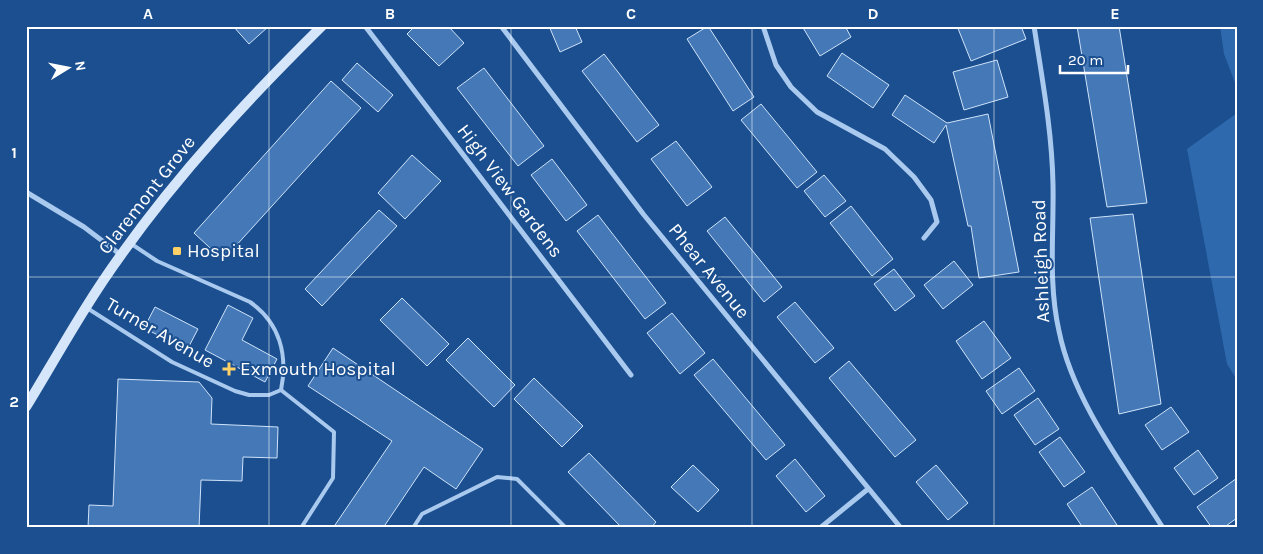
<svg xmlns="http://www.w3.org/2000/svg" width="1263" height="554" font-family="Karla,sans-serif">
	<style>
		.green { fill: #2e69ad }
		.building { fill: #4478b7; stroke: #cfe3fa }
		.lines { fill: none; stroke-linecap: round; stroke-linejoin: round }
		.lane { stroke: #a9c9ee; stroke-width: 4 }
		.street { stroke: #a9c9ee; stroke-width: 5 }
		.secondary { stroke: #d6e6fa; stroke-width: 10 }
		.grid { fill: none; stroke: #fff; stroke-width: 1; stroke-opacity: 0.55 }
		.poi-dot { fill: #ffd166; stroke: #1b4f8f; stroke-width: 2 }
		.labels { text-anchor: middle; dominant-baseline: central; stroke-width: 4; stroke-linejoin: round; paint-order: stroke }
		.street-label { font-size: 19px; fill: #fff; stroke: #1b4f8f }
		.poi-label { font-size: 19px; fill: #fff; stroke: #1b4f8f; text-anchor: start }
		.neatline { fill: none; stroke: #fff; stroke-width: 2 }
		.grid-label { font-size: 16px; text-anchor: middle; font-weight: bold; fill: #fff }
	</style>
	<rect width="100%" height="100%" fill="#1b4f8f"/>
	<!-- green -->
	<g class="green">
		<path d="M1220,26h17v62l-13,-34z"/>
		<path d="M1237,113v267l-10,-16 -40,-215z"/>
	</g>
	<!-- building -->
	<g class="building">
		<path d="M233,26h36l-20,18z"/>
		<path d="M415,26h33l16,17 -25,23 -32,-32z"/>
		<path d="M549,26h26l7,16 -22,10z"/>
		<path d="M708,26l46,71 -21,14 -46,-72z"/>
		<path d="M802,26h43l6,11 -31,19z"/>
		<path d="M957,26h64l5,13 -55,22z"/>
		<path d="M1077,26h42l28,177 -40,4z"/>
		<path d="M842,53l47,32 -16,23 -46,-32z"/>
		<path d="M604,54l55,71 -22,17 -55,-71z"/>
		<path d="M997,60l11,37 -44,13 -11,-38z"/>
		<path d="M357,63l36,32 -15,17 -36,-32z"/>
		<path d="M484,68l60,78 -26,20 -61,-78z"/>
		<path d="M331,81l30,27 -138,152 -29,-27z"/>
		<path d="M905,95l42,28 41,-9 31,158 -40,6 -8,-52h-3l-22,-101 -12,18 -42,-28z"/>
		<path d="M761,104l56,68 -20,16 -56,-68z"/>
		<path d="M676,141l36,46 -25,19 -36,-47z"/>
		<path d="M412,155l29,26 -36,38 -27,-26z"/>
		<path d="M552,159l35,46 -21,16 -35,-46z"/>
		<path d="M824,175l22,26 -21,16 -21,-26z"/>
		<path d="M851,206l42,53 -21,17 -42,-53z"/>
		<path d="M379,210l18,16 -75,80 -17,-17z"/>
		<path d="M1133,214l28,190 -42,10 -29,-196z"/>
		<path d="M598,215l68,88 -21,16 -68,-88z"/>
		<path d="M725,217l57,70 -18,15 -57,-71z"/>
		<path d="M954,261l19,24 -30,24 -19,-24z"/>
		<path d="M894,269l21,27 -20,15 -21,-27z"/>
		<path d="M402,298l47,46 -22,22 -47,-46z"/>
		<path d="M795,302l39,46 -19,15 -38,-46z"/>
		<path d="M228,305l25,13 -11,22 35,19 -12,23 -60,-32z"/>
		<path d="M155,307l43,22 -11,21 -43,-22z"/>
		<path d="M672,313l33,40 -25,21 -33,-41z"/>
		<path d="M984,321l27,37 -29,21 -26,-38z"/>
		<path d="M468,338l47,47 -21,22 -48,-47z"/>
		<path d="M333,348l150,101 -27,40 -32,-22 -41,61h-50l59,-87 -84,-55z"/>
		<path d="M713,359l72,86 -19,15 -72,-85z"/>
		<path d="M849,361l67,79 -21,17 -66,-79z"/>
		<path d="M1019,368l16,23 -33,23 -16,-23z"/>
		<path d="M534,378l49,48 -21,21 -48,-48z"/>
		<path d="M118,379l81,3 13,16 -1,26 67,3 -1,31 -34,-1 -1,24 -41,-1 -2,48h-111l1,-23 24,1z"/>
		<path d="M1038,398l21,31 -24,16 -21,-30z"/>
		<path d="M1171,407l18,25 -27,18 -17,-25z"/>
		<path d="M1060,437l25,35 -21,15 -25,-35z"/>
		<path d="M1198,450l20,28 -24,17 -20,-27z"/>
		<path d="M589,453l67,69 -5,6h-29l-54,-56z"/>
		<path d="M795,459l30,37 -19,16 -30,-36z"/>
		<path d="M693,465l26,25 -21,22 -27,-25z"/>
		<path d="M936,465l32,38 -20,17 -32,-38z"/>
		<path d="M1237,478v40l-14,10h-11l-15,-21z"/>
		<path d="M1092,487l27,41h-36l-16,-24z"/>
	</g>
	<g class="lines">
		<!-- lane -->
		<g class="lane">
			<path d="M87,308l85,54 63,29 14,4h20l12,-5c7,-35 -1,-67 -31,-88l-93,-41 -27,-18"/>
			<path d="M281,390l53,42 -1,46 -32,50"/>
			<path d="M413,528l9,-14 75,-37 20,2 49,49"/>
		</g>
		<!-- street -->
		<g class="street">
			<path d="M365,26l266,349"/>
			<path d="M501,26l143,189 257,313"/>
			<path d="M763,26l13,39 15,22 26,25 68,37 29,28 17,23 6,22 -13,16"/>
			<path d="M1034,26c8,52 18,105 19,158 1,49 -5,99 6,147 14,70 66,137 104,197"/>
			<path d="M26,192l58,35 37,28"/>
			<path d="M820,528l48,-39"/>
		</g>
		<!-- secondary -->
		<path class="secondary" d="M26,407c31,-51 60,-104 95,-152 59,-83 128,-157 201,-229"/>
	</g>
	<!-- grid -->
	<path class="grid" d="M269,26v502M511,26v502M752,26v502M994,26v502M26,277h1211"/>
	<!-- markers -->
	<g class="poi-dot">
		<rect x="172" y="246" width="10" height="10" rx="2.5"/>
		<path d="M226.5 361.5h5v5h5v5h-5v5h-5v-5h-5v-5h5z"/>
	</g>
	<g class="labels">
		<!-- street labels -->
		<g class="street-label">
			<text transform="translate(510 191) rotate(53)">High View Gardens</text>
			<text transform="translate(147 195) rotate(-52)">Claremont Grove</text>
			<text transform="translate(1041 261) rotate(-92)">Ashleigh Road</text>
			<text transform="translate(709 271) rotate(51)">Phear Avenue</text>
			<text transform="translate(160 333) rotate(30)">Turner Avenue</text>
		</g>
		<!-- poi labels -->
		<g class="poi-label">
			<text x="187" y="251">Hospital</text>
			<text x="240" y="369">Exmouth Hospital</text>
		</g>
	</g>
	<!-- border -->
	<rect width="1263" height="554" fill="none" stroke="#1b4f8f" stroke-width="55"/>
	<!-- north arrow -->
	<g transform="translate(68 68) rotate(80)" stroke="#1b4f8f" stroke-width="4" paint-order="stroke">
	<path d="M0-4L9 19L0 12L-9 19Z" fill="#ffffff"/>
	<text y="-8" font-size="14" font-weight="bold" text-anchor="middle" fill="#ffffff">N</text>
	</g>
	<!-- scale -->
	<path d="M1060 65v8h68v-8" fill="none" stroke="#ffffff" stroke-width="2.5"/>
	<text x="1068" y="65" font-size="15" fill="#ffffff" stroke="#1b4f8f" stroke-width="4" paint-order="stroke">20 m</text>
	<rect x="28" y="28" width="1208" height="498" class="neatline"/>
	<g class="grid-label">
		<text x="148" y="19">A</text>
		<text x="390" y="19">B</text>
		<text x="631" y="19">C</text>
		<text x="873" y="19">D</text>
		<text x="1115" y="19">E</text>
		<text x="14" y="158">1</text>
		<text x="14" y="407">2</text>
	</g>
</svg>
